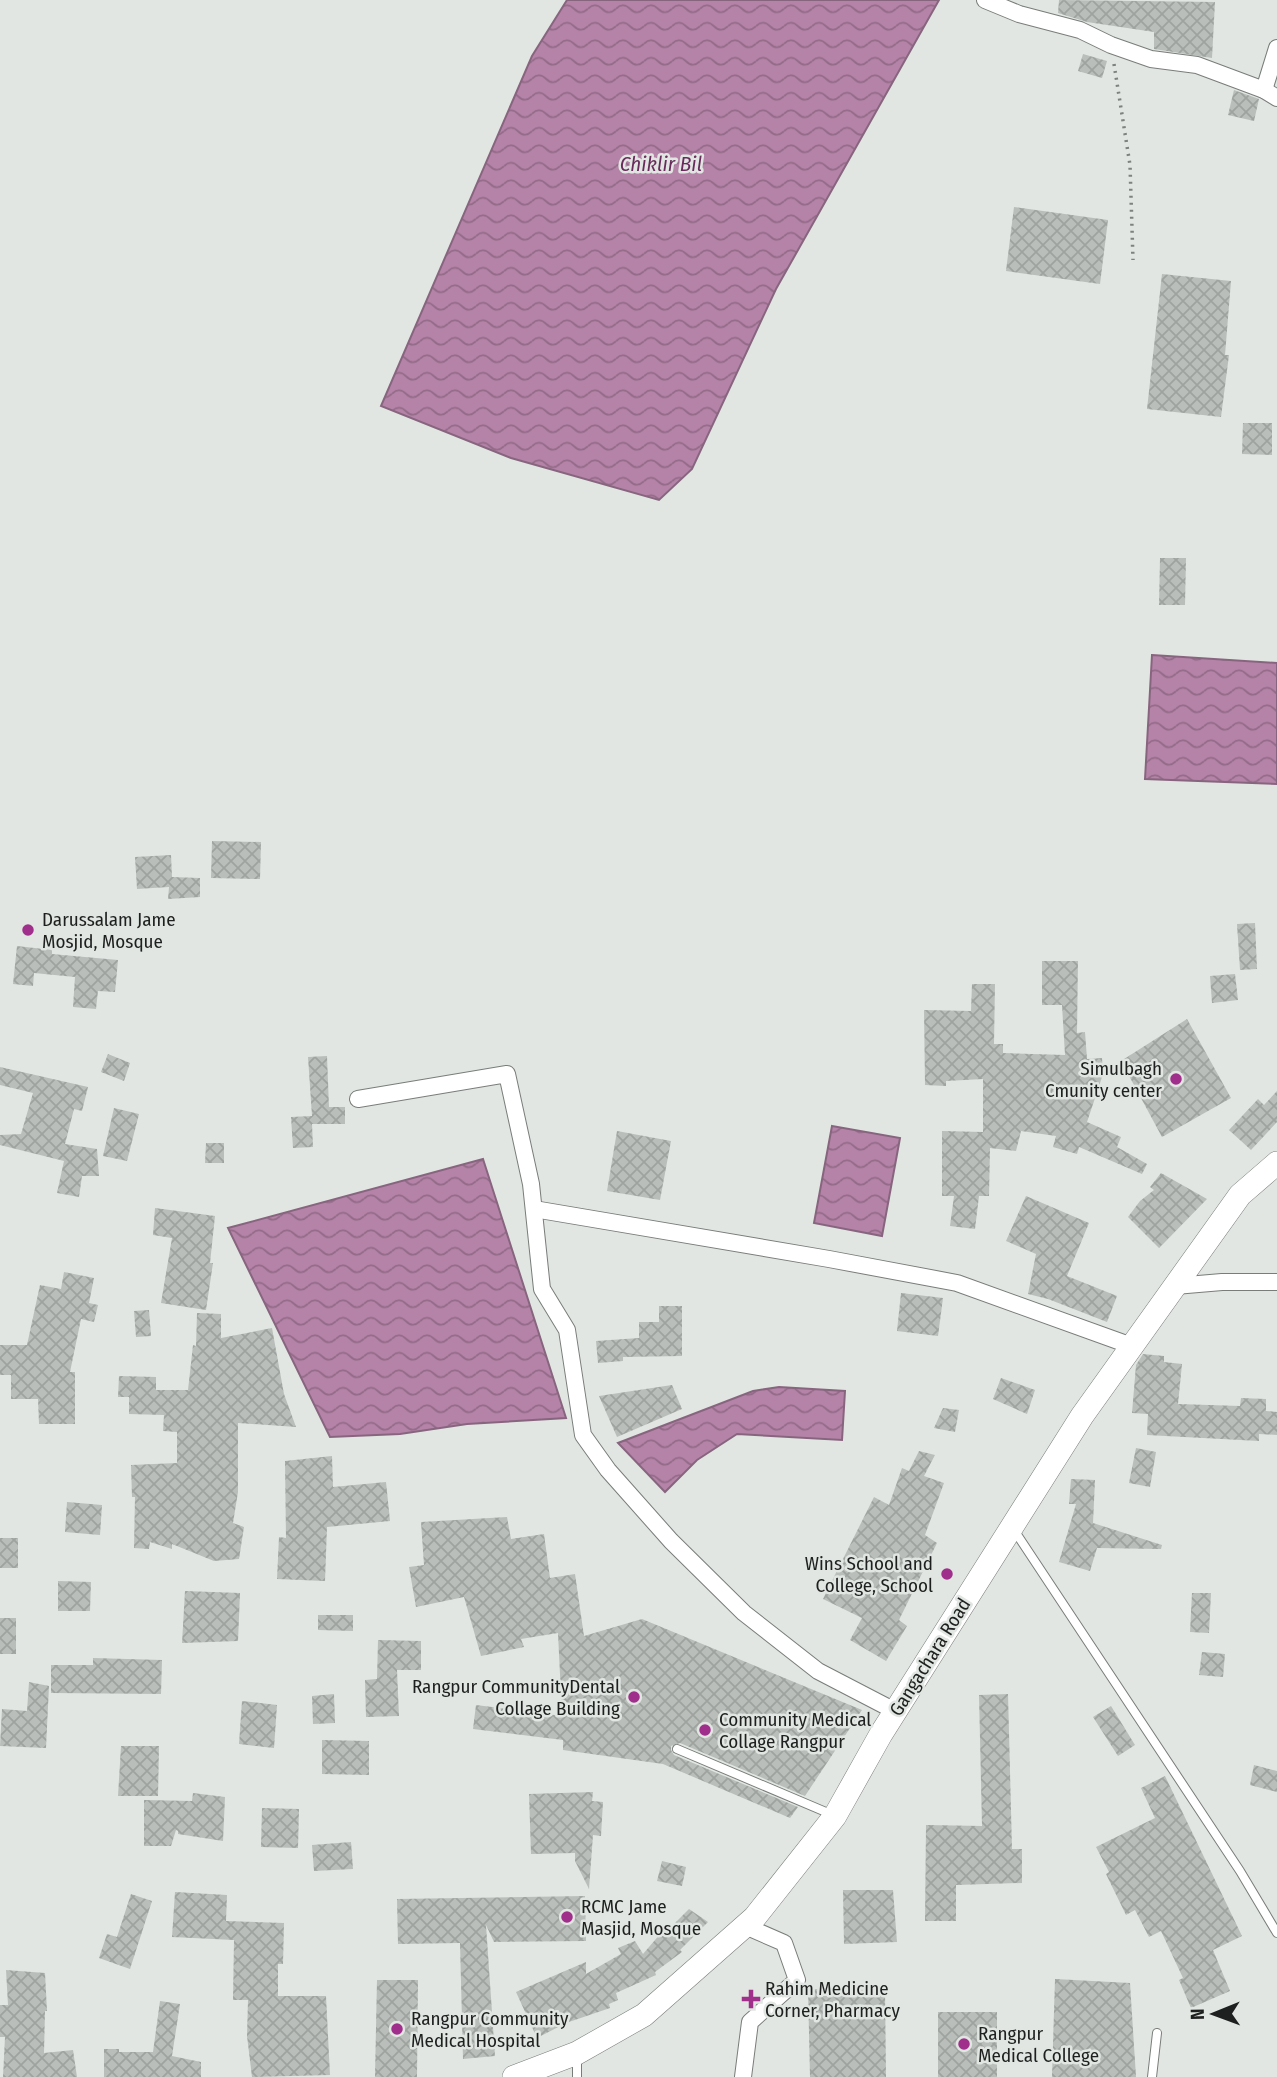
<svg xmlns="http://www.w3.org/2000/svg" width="1277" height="2077" font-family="'Fira Sans Condensed',sans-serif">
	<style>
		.water { fill: url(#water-waves); stroke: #88657f; stroke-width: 2 }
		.building { fill: url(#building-cross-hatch) }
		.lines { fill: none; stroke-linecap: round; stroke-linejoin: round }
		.lane-casing { stroke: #797d7a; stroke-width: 10 }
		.street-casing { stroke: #797d7a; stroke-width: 18 }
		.secondary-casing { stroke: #797d7a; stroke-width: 24 }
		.path { stroke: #7e827f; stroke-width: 3.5; stroke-dasharray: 2 5; stroke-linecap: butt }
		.lane { stroke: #fff; stroke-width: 8 }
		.street { stroke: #fff; stroke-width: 16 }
		.secondary { stroke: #fff; stroke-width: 23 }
		.poi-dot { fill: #a02f8c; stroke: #e1e6e2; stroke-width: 2.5 }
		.labels { text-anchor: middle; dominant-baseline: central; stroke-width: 5; stroke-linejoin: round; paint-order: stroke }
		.poi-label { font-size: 19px; fill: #1e201f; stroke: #e1e6e2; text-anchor: start }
		.street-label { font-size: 19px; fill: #1e201f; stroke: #e1e6e2 }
		.water-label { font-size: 21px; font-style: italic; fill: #682b5b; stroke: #e1e6e2 }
	</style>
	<defs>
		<pattern id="water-waves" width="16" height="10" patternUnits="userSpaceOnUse" patternTransform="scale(1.75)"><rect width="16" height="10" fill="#b583a8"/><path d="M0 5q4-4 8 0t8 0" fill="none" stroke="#936b88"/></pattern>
		<pattern id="building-cross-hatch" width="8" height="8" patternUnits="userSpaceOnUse" patternTransform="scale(1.75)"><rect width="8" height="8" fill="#babebb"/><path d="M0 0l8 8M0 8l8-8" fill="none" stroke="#9fa3a0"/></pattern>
	</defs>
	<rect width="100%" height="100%" fill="#e1e6e2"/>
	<!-- water -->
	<g class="water">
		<path d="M567,0h372l-163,289 -84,180 -33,31 -148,-42 -130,-52 151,-350z"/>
		<path d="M1152,655l125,8v121l-132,-5z"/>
		<path d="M832,1126l68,12 -18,98 -68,-13z"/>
		<path d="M483,1159l83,259 -99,6 -67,10 -70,3 -102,-209z"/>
		<path d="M779,1387l66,4 -3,49 -105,-6 -40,26 -32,32 -47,-49 135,-52z"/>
	</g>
	<!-- building -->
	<g class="building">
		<path d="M1059,0l156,2 -3,56 -58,-9v-17l-67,-10 -29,-9z"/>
		<path d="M1083,54l24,7 -5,17 -24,-7z"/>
		<path d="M1234,90l25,9 -5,22 -26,-6z"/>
		<path d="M1014,207l94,13 -8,64 -94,-13z"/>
		<path d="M1162,274l69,7 -6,74h4l-8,62 -74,-8z"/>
		<path d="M1243,423h29v32l-30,-1z"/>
		<path d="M1160,558h26l-1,47h-26z"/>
		<path d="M212,841l49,1 -1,37 -49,-1z"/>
		<path d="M171,855l1,22 28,1v19l-32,2 1,-12 -32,2 -2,-32z"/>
		<path d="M1255,923l2,46 -17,1 -3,-46z"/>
		<path d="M17,946l35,4v4l66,6 -3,32 -17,-1 -2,18 -23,-2 2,-30 -41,-4 -1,13 -20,-2z"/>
		<path d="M1042,961h36l-1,72 8,-1 2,27 15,-1 1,16 -16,48 34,15 -4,10 30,17 -5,10 -63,-27 -2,7 -24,-7 3,-11 -35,-5 -5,20 -26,-3 -1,48h-10l-4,33 -25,-3 4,-30h-12v-65l41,1v-53l-37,2v5l-21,-1 -1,-75 47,1 1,-27h23l-1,60h9v9l62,2 -3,-50h-20z"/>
		<path d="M1235,974l3,26 -26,3 -2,-27z"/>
		<path d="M1187,1019l44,79 -69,39 -41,-76z"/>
		<path d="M108,1054l22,9 -6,18 -23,-9z"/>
		<path d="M327,1056l2,51h16v17h-33l1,23 -20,1 -2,-31 21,-1 -4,-59z"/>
		<path d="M0,1067l88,20 -6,24 -8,-2 -9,35 32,5 2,27h-17l-3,21 -22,-4 7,-32 -64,-16v-10l21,-1 12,-41 -33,-8z"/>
		<path d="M1277,1091v31l-26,28 -22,-20 29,-31 6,6z"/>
		<path d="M114,1108l25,6 -12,47 -24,-5z"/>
		<path d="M617,1131l54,10 -11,59 -53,-9z"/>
		<path d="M206,1143h18v20h-19z"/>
		<path d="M1161,1173l46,26 -48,49 -31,-31 12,-16 14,-11 -4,-3z"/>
		<path d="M1026,1196l63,27 -22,53 50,20 -10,26 -59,-23 -20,-5 8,-40 -30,-13z"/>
		<path d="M155,1208l60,8 -5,47h3l-7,47 -45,-7 11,-65 -19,-3z"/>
		<path d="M64,1272l30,6 -5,25 9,2 -4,17 -13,-3 -11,53h5v52h-36l-1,-25h-27v-24h-11v-30h27l13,-60 21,4z"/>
		<path d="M901,1293l42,5 -5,38 -41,-5z"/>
		<path d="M659,1306h23v50l-59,1v4l-25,2 -2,-22 43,-3v-16h20z"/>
		<path d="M149,1310l2,26 -15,1 -2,-26z"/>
		<path d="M197,1313l24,1v24l51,-10 12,66 12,33 -58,-4v69l-5,31 11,4 -5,32 -25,2 -42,-17v5l-22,-7 -1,7 -15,-1 1,-51h-3l-1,-32 46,-2v-31l-14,-1 1,-16 -35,-1v-17h-11l1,-21 37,1v13h32l5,-45 3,1z"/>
		<path d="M1143,1354l21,2v6l18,2 -4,40 62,2 1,-8 25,1v12l11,1v23l-18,-1v7l-112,-6 1,-21 -16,-1 4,-48z"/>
		<path d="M1001,1378l34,12 -8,24 -34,-15z"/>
		<path d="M672,1385l10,24 -65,28 -18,-41z"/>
		<path d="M943,1408l16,2 -4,22 -21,-4z"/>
		<path d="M1136,1448l20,4 -6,35 -21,-4z"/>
		<path d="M919,1451l16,4 -11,21 20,7 -19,52 12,8 -38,77 8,6 -21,35 -36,-21 12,-22 -39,-19 51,-102 15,8 13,-37 7,3z"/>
		<path d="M332,1456l1,31 53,-5 4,39 -63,6 -2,54 -48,-2 2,-42 7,1 -1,-77z"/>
		<path d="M1071,1479l24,1 -2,43 69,22 -1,4 -64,-1 -7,23 -31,-9 17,-58h-7z"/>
		<path d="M67,1502l35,3 -2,30 -35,-3z"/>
		<path d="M507,1517l4,22 33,-5 6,44 25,-4 9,62 58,-17 220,91 -57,86 -125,-53 -9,3v4l3,5 124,52 -8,11 -127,-54 -100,-14v-10l-90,-11 3,-24 86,11 -4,-83 -37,6 3,8 -43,9 -17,-59 -48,10 -7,-40 15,-2 -3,-43z"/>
		<rect x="0" y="1538" width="18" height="30"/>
		<path d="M58,1581l33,1 -1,29h-32z"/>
		<path d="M185,1591l55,2 -2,48 -56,2z"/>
		<path d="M1192,1593h19l-2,40 -19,-1z"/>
		<path d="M318,1615h35v16l-35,-1z"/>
		<rect x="0" y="1618" width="16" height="36"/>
		<path d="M378,1640l43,1v29h-24l2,46 -33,1 -1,-37 12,-1z"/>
		<path d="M1202,1652l23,2 -2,23 -24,-2z"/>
		<path d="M93,1658l69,2 -1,34 -110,-1v-28h42z"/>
		<path d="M29,1682l20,4 -3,62 -46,-2 2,-37 25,2z"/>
		<path d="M334,1694l1,29 -22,1 -1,-28z"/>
		<path d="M1008,1694l4,155h10v34l-66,2v36h-31l1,-96 56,1 -3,-131z"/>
		<path d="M242,1701l35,4 -3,43 -35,-4z"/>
		<path d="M1111,1706l24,39 -17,11 -25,-39z"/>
		<path d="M322,1740l47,1v34l-47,-1z"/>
		<path d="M121,1746h38l-1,50h-40z"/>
		<path d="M1254,1765l23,6v21l-27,-7z"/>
		<path d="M1165,1776l77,160 -29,14 17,41 -39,17 -12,-28 4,-2 -22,-47 -12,6 -14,-27 -9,5 -20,-41 3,-2 -13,-25 59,-29 -14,-30z"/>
		<path d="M593,1792l-1,9 11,1 -2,34 -8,-1 -4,54 -14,-28v-8l-44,1 -2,-60z"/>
		<path d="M193,1793l32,4 -2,44 -45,-7v-3l-2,-1 -5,16h-27v-46l48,1z"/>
		<path d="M262,1808l37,1 -1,39 -37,-1z"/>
		<path d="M351,1842l2,27 -39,2 -2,-26z"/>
		<path d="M662,1861l24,6 -4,19 -25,-5z"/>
		<path d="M843,1890h50l4,52 -53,2z"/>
		<path d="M175,1892l52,3 -1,26 58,2 -1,41h-5v32h48l4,79 -78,2 -5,-41 1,-36h-15l1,-60 -62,-3z"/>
		<path d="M131,1894l21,7 -22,68 -31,-11 8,-24 10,3z"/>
		<path d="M585,1896l1,45 -92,1 -8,-17 9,131 -32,3 -3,-116 -62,1 -1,-45z"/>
		<path d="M689,1909l19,13 -28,28 2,2 -27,20 1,3 -40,18 2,7 -9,4 1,4 -44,15 -29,15 -21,-46 70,-30v12l35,-20 -3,-6 17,-7 8,13 18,-21 2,2z"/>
		<path d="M6,1970l39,3 2,38h-2l-1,42 29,-3 4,27h-74l2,-40h-5v-32h8z"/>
		<path d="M1055,1979l75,4 6,94h-84z"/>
		<path d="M377,1980h41l-1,97h-42z"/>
		<path d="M808,1989l77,1 1,87h-76z"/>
		<path d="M160,2001l20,3 -8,52 29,6v15h-97v-28h15v3h34z"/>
		<rect x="938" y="2012" width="59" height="65"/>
	</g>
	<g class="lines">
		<!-- lane casing -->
		<g class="lane-casing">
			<g id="lane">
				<path d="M1014,1530l226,341 37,62"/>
				<path d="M677,1749l156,66"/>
				<path d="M577,2077v-21"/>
				<path d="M1152,2077l5,-44"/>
			</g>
		</g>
		<!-- street casing -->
		<g class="street-casing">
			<g id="street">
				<path d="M985,0l34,14 61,16 31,15 40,14 46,6 67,25 13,8"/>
				<path d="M1264,90l13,-42"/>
				<path d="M358,1099l149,-25 24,110 11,105 25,41 16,105 25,35 63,71 73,72 74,58 77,40"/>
				<path d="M534,1209l295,50 128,24 175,63"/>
				<path d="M1175,1286l47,-4h55"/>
				<path d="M743,2077l7,-55 47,-42 -13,-37 -39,-17"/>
			</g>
		</g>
		<!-- secondary casing -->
		<g class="secondary-casing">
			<path id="secondary" d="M514,2077l63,-24 67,-38 111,-98 80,-101 46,-82 201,-318 158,-221 37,-32"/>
		</g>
		<!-- path -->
		<path class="path" d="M1114,64l16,101 3,95"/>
		<!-- lane -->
		<use href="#lane" class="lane"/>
		<!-- street -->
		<use href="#street" class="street"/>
		<!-- secondary -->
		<use href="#secondary" class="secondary"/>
	</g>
	<!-- markers -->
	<g class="poi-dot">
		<circle cx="28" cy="930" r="7"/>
		<circle cx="1176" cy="1079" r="7"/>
		<circle cx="947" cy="1574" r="7"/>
		<circle cx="634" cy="1697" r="7"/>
		<circle cx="705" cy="1730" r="7"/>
		<circle cx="567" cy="1917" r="7"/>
		<path d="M747.5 1988.5h7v7h7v7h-7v7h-7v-7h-7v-7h7z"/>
		<circle cx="397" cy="2029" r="7"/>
		<circle cx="964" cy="2044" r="7"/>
	</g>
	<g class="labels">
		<!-- poi labels -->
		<g class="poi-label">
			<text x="42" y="919">Darussalam Jame<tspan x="42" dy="22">Mosjid, Mosque</tspan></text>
			<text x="1162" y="1068" text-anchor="end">Simulbagh<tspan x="1162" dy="22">Cmunity center</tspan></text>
			<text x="933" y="1563" text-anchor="end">Wins School and<tspan x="933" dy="22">College, School</tspan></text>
			<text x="620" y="1686" text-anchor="end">Rangpur CommunityDental<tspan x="620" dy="22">Collage Building</tspan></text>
			<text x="719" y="1719">Community Medical<tspan x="719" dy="22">Collage Rangpur</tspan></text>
			<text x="581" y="1906">RCMC Jame<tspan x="581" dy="22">Masjid, Mosque</tspan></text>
			<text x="765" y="1988">Rahim Medicine<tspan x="765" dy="22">Corner, Pharmacy</tspan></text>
			<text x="411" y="2018">Rangpur Community<tspan x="411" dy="22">Medical Hospital</tspan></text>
			<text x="978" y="2033">Rangpur<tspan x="978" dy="22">Medical College</tspan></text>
		</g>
		<!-- street labels -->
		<g class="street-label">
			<text transform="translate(930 1657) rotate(-58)">Gangachara Road</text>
		</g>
		<!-- water labels -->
		<g class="water-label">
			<text x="661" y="164">Chiklir Bil</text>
		</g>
	</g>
	<!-- north arrow -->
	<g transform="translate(1214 2014) rotate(269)" stroke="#e1e6e2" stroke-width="5" paint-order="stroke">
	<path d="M0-5L12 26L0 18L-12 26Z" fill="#1e201f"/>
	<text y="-10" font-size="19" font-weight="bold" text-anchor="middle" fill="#1e201f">N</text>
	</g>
</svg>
